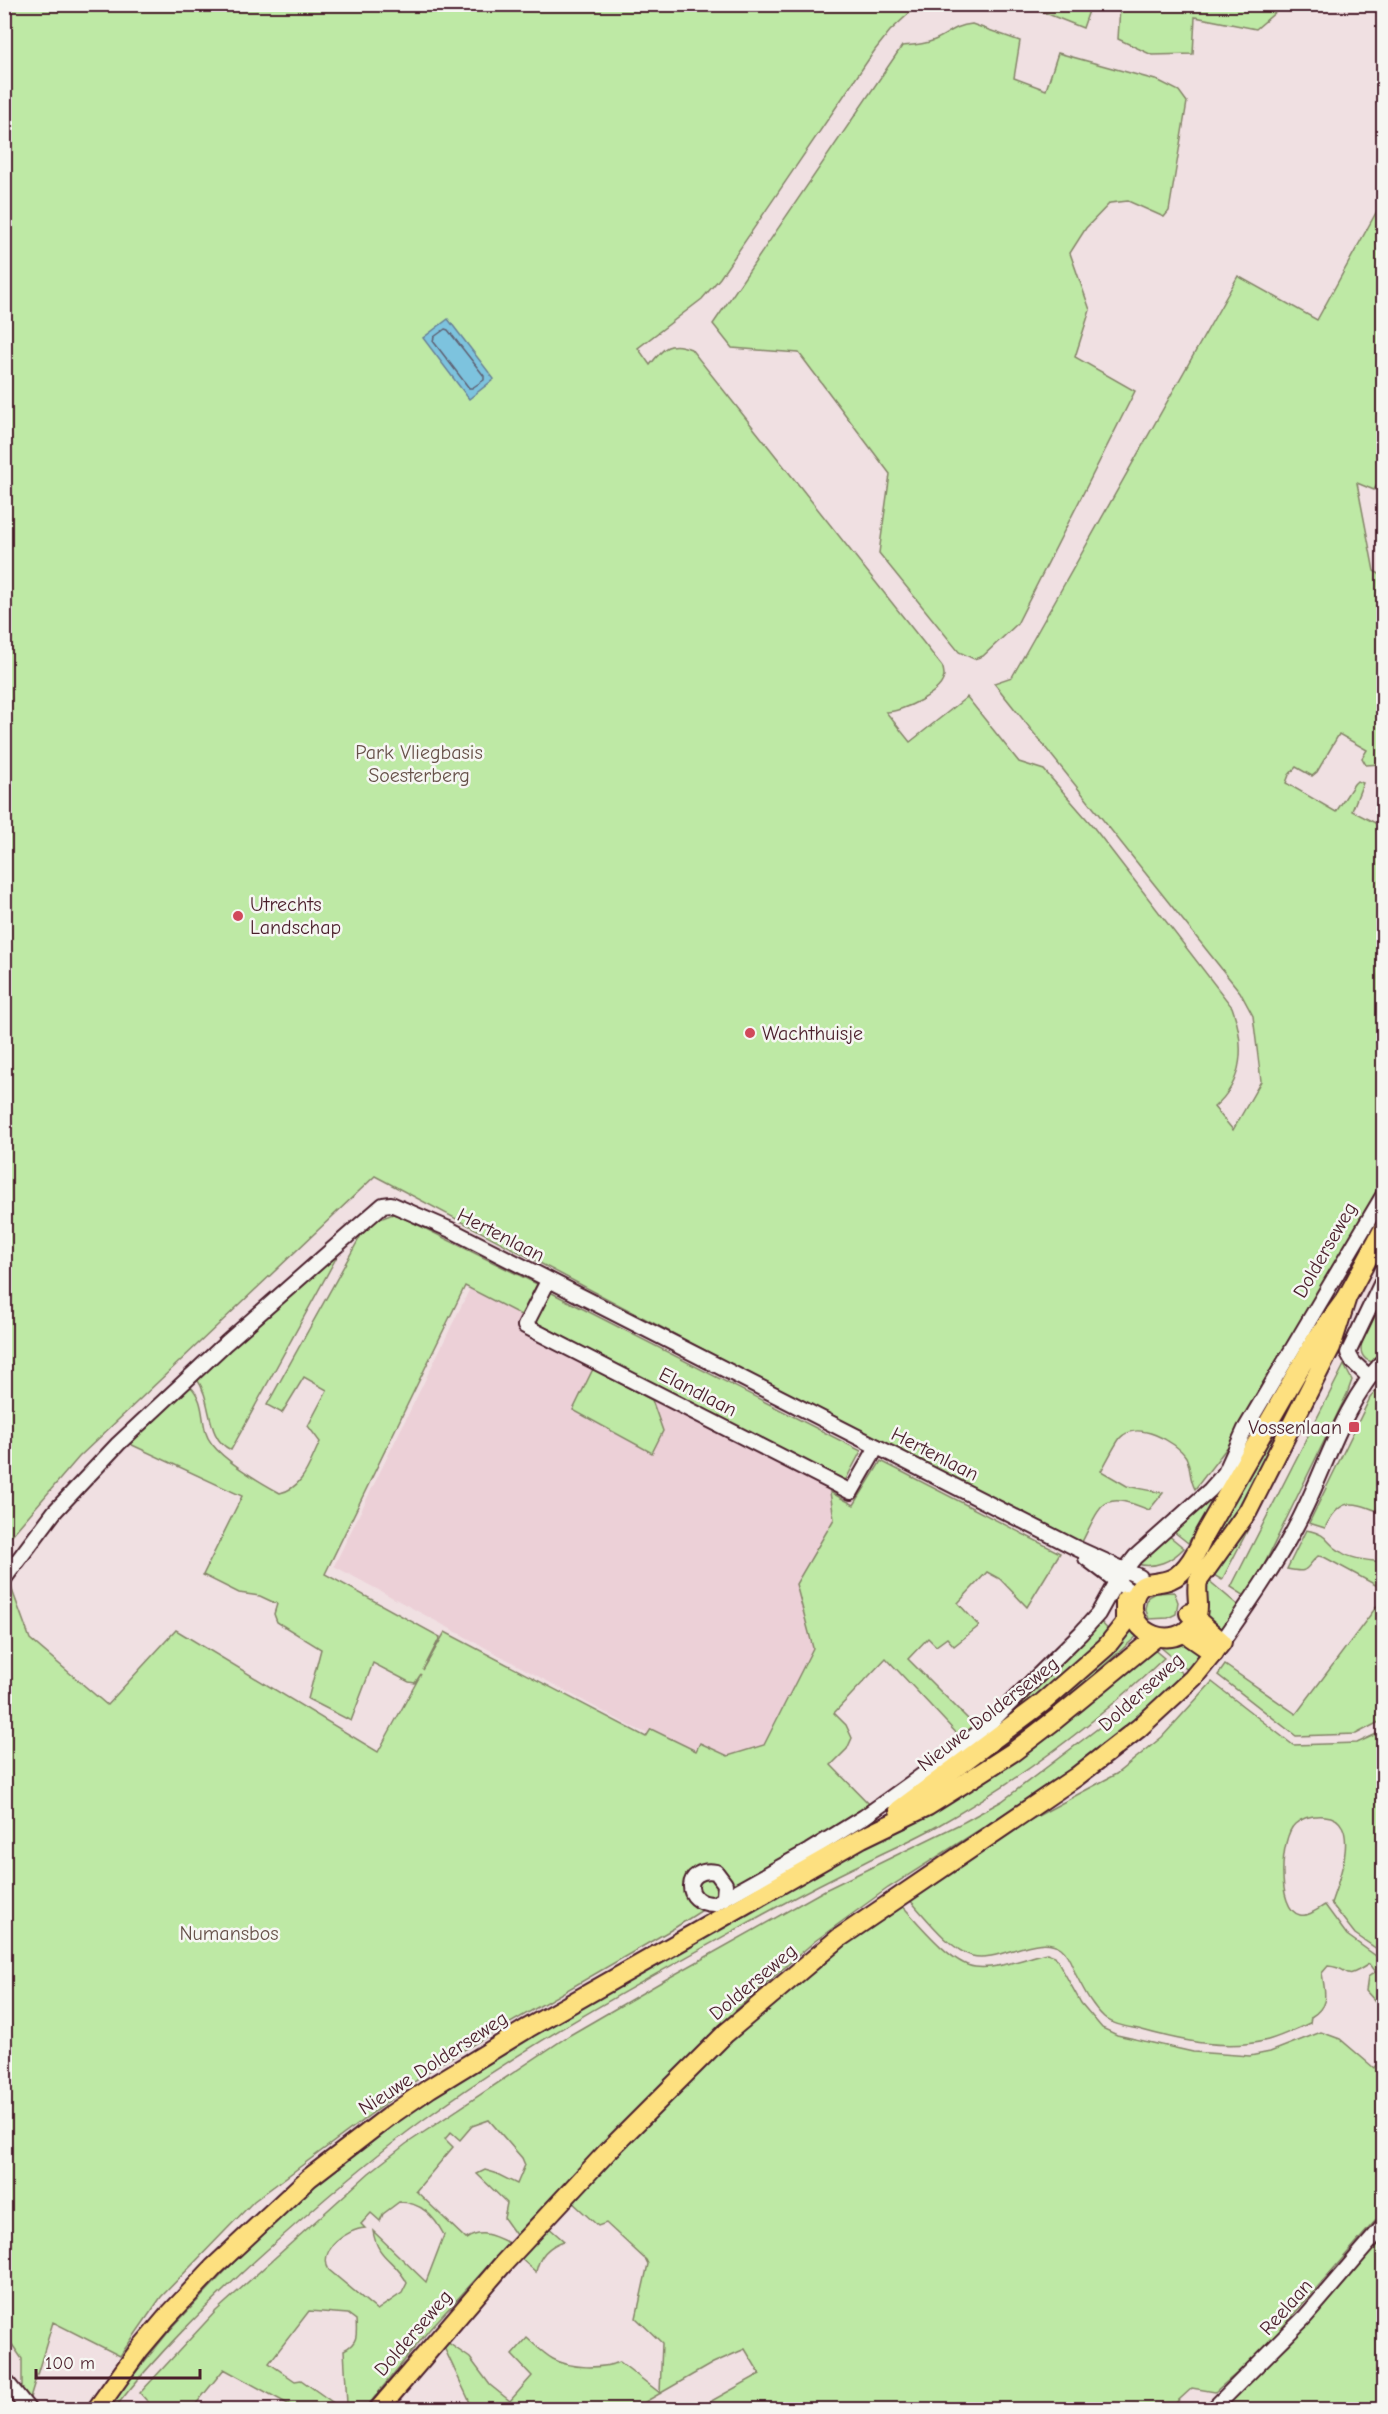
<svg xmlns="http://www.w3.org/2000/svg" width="1388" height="2414" font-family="'Comic Neue',sans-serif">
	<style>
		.built { fill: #ecd0d7 }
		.green { fill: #bee9a5; stroke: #848468; stroke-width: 1.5; fill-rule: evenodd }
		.water { fill: #7dc3de; stroke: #698196; stroke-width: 1.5 }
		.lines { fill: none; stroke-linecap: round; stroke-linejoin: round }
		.shore { stroke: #5e6173; stroke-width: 1.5 }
		.minor-casing { stroke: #4a1f2b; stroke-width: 18 }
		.major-casing { stroke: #4a1f2b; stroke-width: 22 }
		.minor { stroke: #f6f6f2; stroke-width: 14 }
		.major { stroke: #fde080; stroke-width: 18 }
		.poi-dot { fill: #d1495b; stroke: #f6f6f2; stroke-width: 2 }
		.labels { text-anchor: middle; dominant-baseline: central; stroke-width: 5; stroke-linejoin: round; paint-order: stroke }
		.park-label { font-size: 20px; fill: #67524a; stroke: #f6f6f2 }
		.poi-label { font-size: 20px; fill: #4a1f2b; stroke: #f6f6f2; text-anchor: start }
		.street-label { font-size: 20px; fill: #4a1f2b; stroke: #f6f6f2 }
	</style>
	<rect width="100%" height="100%" fill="#f0e0e2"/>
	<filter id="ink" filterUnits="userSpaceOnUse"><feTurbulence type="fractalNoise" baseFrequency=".0167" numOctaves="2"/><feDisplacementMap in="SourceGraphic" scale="12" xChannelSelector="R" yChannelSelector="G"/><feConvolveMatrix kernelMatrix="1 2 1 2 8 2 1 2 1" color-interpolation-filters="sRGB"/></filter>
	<g filter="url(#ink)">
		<!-- built -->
		<path class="built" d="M476,1276l414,224 -124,246 -42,19 -92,-38 -298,-161z"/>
		<!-- green -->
		<g class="green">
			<path d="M4,5h914l-28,26 -15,19 -155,228 -18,21 -64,49 12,17c13,-17 19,-25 41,-16l251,317c1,1 2,7 2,9 0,18 -43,37 -58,37l24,30 57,-45 52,65 25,8 47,54 141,183c13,36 13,74 -18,100l19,23 28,-49 -8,-65 -13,-24 -246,-309 18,-6 226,-401 79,44 66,-120v275l-9,15 -17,-7 17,88 9,5v184l-2,4 -15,1 -4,-7 5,-8 -28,-16 -22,38 -5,4 -16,-9 -7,8 -3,8 50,29 18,-28 3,-3 6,2 -11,28 31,16v355l-122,206 -32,57 -34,44c-6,-10 -4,-22 -9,-32 -10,-16 -50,-37 -66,-19 -7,10 -13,23 -19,33l26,15 36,7 -14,17c-47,-20 -47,-7 -67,32l-65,-27 -642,-339 -296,281 -74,86z"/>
			<path d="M1025,5h66l-8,23z"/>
			<path d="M1111,5l173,-1v1l-28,24 -61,-12 -2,37 -41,1 -34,-16 2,-32z"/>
			<path d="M972,24l48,17 -6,37 32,12 12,-37 101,28 20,10 8,11 -18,109 -5,6 -36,-16 -18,2 -24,25 -16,25 20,57 -15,47 60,34 -118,233 -34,32 -9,3 -15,-7 -80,-99 11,-79 -91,-121 -67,-5 -19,-24 189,-278c11,-1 20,-1 30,-5 16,-6 21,-15 40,-17z"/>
			<path d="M393,1214l9,3 135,67 -16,31 -56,-29 -140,288 115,63 -17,33 22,-38 201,105 5,-8 45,22 4,-8 28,13 36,-11 49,-97 -17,-64 38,-65 -4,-27 24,13 27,-44 179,92 -33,54 -27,-28 -13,-7 -29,31 21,23 -25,20 -7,-8 -11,8 -8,-8 -20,21 67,67 -14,12 -75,-80 -52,55 12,12 6,13 -5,11 -16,16 39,40 -60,40 -24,11 -110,71 -240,139 -182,135 -93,96 -41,59 -67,-34 -24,79 -7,-5v-37l-13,-19 1,-88 -6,-8v-676l26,71 77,66 69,-75 202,122 43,-78 -6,9 -6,-1 -36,-19 -22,58 -43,-22 13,-50 -44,-27 -3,-8 3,-10 -17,-8 -21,-3 -36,-18 39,-79 -112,-52 60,-58c14,14 11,30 16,47 6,22 54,49 74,60 24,-5 30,-32 40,-51l-12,-16 19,-36 -23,-13 -22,36 -15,-8 98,-177 7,-6z"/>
			<path d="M340,1251l-109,199c-26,-12 -18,-48 -34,-71z"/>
			<path d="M550,1292l311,159 -17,32 -309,-161z"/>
			<path d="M1383,1296v60l-10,6c-29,-5 3,-52 10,-66z"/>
			<path d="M1325,1340l-82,163 -51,77 -4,-4z"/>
			<path d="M1344,1365l8,15 -5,14 -99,204 -17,-11z"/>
			<path d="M593,1369l59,31 11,31 -11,22 -79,-43z"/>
			<path d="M1381,1385l3,3 -1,125c-30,-11 -42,-18 -58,15l-16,-5 61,-125z"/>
			<path d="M1296,1436l-74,144 -10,-6z"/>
			<path d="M1220,1488l-14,28 -18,27 -15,-12z"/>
			<path d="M1306,1530c25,5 18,12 35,22 12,8 28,8 42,10v27l-59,-32 -6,-1c-14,12 -7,18 -31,13z"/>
			<path d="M1168,1535l16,13c-12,13 -29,21 -47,16z"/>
			<path d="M1207,1579l33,28 -15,22 -7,-1 -14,-10z"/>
			<path d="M1174,1592l4,10 -2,12 -8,4 -19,1 -4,-11 3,-11 7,-4z"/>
			<path d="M1383,1598v122l-27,14 -60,2 -78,-61 7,-10 71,49z"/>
			<path d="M1100,1621l12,13 -48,42 -93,70 87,-79z"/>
			<path d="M1130,1625l8,10 -109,98 -70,43z"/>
			<path d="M1176,1641c25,6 28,8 14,31l-32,-27z"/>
			<path d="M1152,1648l12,10c-67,64 -144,121 -225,167 -24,14 -51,25 -76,38 -34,16 -66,33 -99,51 -114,63 -236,129 -341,206 -58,43 -112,90 -165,138 -52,48 -101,96 -144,151l-9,1 65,-80 93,-99 32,-31 88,-72 192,-122 388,-214z"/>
			<path d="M1172,1665l13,11 -53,47 -47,36 -62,43 -135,86 -73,53 -78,68 -72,71 -149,155 -12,-17 3,-15 -30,-29 8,-4 10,3 22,11 8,-19 -3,-7 -33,-38 -17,6 -12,14 -9,-8 -6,7 8,8 -37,44 50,48c16,-10 27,-4 43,4l-80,87 -64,79h-10l-8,-5 -3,-54c14,-7 13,-15 12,-30l-8,-6 -39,-3 -40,52 26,18 6,-1 41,29h-45l-73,-40 -32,40h-38l-14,-16 76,-82 153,-138 37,-29 164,-109 93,-54 162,-91 139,-68 38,-21 140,-106zM399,2202c22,0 35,14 45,33l-18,47 -53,-51c4,28 23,29 34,52l-5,10 -25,17 -48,-40c-12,-20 19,-41 36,-42l-4,-4 10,-11 9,8 3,-7z"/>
			<path d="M1212,1682l81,63 64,-2 26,-12v222l-28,-19 -24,-31c7,-20 32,-84 -6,-87 -11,-1 -22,1 -30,8 -15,13 -19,86 5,91 8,2 18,-6 25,-10l22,30 29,21 7,13v41l-17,-19 2,-14 7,-5 -6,-8c-30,19 -15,4 -41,2l-6,7c3,20 8,32 -11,44l-1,6c-14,6 -28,13 -42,17 -41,11 -86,1 -126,-10 -12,-3 -28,-4 -38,-13 -13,-12 -20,-27 -28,-42 -4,-9 -7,-21 -15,-27 -23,-16 -63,15 -89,8 -22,-6 -48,-41 -64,-58l109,-71 99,-53 46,-37z"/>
			<path d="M898,1901c17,18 52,63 77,66 22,3 50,-9 72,-14l8,3 26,47 21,25 15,7 76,17 57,4 20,-4 51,-20 19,7 34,29 9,-13v157l-123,141 -45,39 -23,-4 -23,21h-472l63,-35 -15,-25 -32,14 -80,46h-160l-31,-66 2,-3 26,18 20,27 20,16 22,-25 -20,-21 15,-17c8,7 17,16 26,21 18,10 48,10 67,3l40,31 2,-50 -26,-25 12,-54 -2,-4 -40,-37 -8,3 -27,-25 143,-149z"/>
			<path d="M547,2226l17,15c-16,5 -25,15 -28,31l-17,-15z"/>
			<path d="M1383,2236v173l-166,1 72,-65z"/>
		</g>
		<!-- water -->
		<path class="water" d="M448,319l46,60 -25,20 -46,-61z"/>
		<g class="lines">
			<!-- shore -->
			<path class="shore" d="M445,329l3,1 36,46v4l-12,8h-3l-36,-47 1,-4z"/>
			<!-- minor casing -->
			<g class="minor-casing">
				<g id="minor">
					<path d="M548,1281l-23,45 326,166 26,-45"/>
					<path d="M1369,1377l-16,-15 -5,-9 36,-75"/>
					<path d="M1086,1558l42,32"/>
					<path d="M4,1579l51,-68 63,-67 108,-101 134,-118 23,-20 8,-1 60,26 625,318 64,29"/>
					<path d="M1222,1642c25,-36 51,-73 72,-112 31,-56 45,-121 90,-170"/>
					<path d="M724,1896l1,-12 -9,-12c-32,-6 -34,32 -2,32l95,-53 55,-34 53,-38 68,-51 96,-95 17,-19 19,-34 18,-23 75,-67 15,-17 20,-44 139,-235"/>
					<path d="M4,2379l25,31"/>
					<path d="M1212,2410l93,-93 79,-92"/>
				</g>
			</g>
			<!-- major casing -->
			<g class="major-casing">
				<g id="major">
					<path d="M1347,1297l-16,50 -83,164 -50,70c-3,13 4,27 -4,41 -18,30 -69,13 -60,-23 5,-21 22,-13 37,-20 15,-6 28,-30 33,-44l113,-197 30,-41 37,-69"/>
					<path d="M1185,1633l29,20"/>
					<path d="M899,1810l143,-107 64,-56 19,-24v-23"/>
					<path d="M96,2410l43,-60 28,-33 47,-50 95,-89 79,-61 42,-29 98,-60 334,-190 66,-32 54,-34 31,-20 43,-33 100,-82"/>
					<path d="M378,2410l125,-146 105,-113 118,-118 113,-95 237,-161 63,-49 54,-50 29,-36 -33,-29"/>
				</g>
			</g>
			<!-- minor -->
			<use href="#minor" class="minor"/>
			<!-- major -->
			<use href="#major" class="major"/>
		</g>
	</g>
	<!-- markers -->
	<g class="poi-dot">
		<circle cx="238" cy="916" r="6"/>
		<circle cx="750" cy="1033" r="6"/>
		<rect x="1348" y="1421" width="12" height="12" rx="3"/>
	</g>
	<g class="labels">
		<!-- park labels -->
		<g class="park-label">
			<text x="419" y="752">Park Vliegbasis<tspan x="419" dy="23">Soesterberg</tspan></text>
			<text x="229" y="1933">Numansbos</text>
		</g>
		<!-- poi labels -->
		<g class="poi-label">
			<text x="250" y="904">Utrechts<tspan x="250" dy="23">Landschap</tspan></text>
			<text x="762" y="1033">Wachthuisje</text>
			<text x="1342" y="1427" text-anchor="end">Vossenlaan</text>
		</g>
		<!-- street labels -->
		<g class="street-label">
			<text transform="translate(501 1235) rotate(27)">Hertenlaan</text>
			<text transform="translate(1325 1250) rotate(-60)">Dolderseweg</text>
			<text transform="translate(698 1392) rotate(27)">Elandlaan</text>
			<text transform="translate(935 1454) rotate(27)">Hertenlaan</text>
			<text transform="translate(1141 1692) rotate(-42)">Dolderseweg</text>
			<text transform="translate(988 1714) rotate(-38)">Nieuwe Dolderseweg</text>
			<text transform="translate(753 1982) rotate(-40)">Dolderseweg</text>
			<text transform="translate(433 2063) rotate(-33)">Nieuwe Dolderseweg</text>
			<text transform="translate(1286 2307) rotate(-48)">Reelaan</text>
			<text transform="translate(413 2333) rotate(-49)">Dolderseweg</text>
		</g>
	</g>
	<!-- margin -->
	<rect width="1388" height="2414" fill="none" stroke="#f6f6f2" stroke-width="24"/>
	<rect x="12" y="12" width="1364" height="2390" fill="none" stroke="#4a1f2b" stroke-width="2" filter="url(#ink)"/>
	<!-- scale -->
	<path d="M36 2369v9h164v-9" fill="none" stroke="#4a1f2b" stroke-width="3"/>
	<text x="45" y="2369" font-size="18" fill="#4a1f2b" stroke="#f6f6f2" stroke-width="4.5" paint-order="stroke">100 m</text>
</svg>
